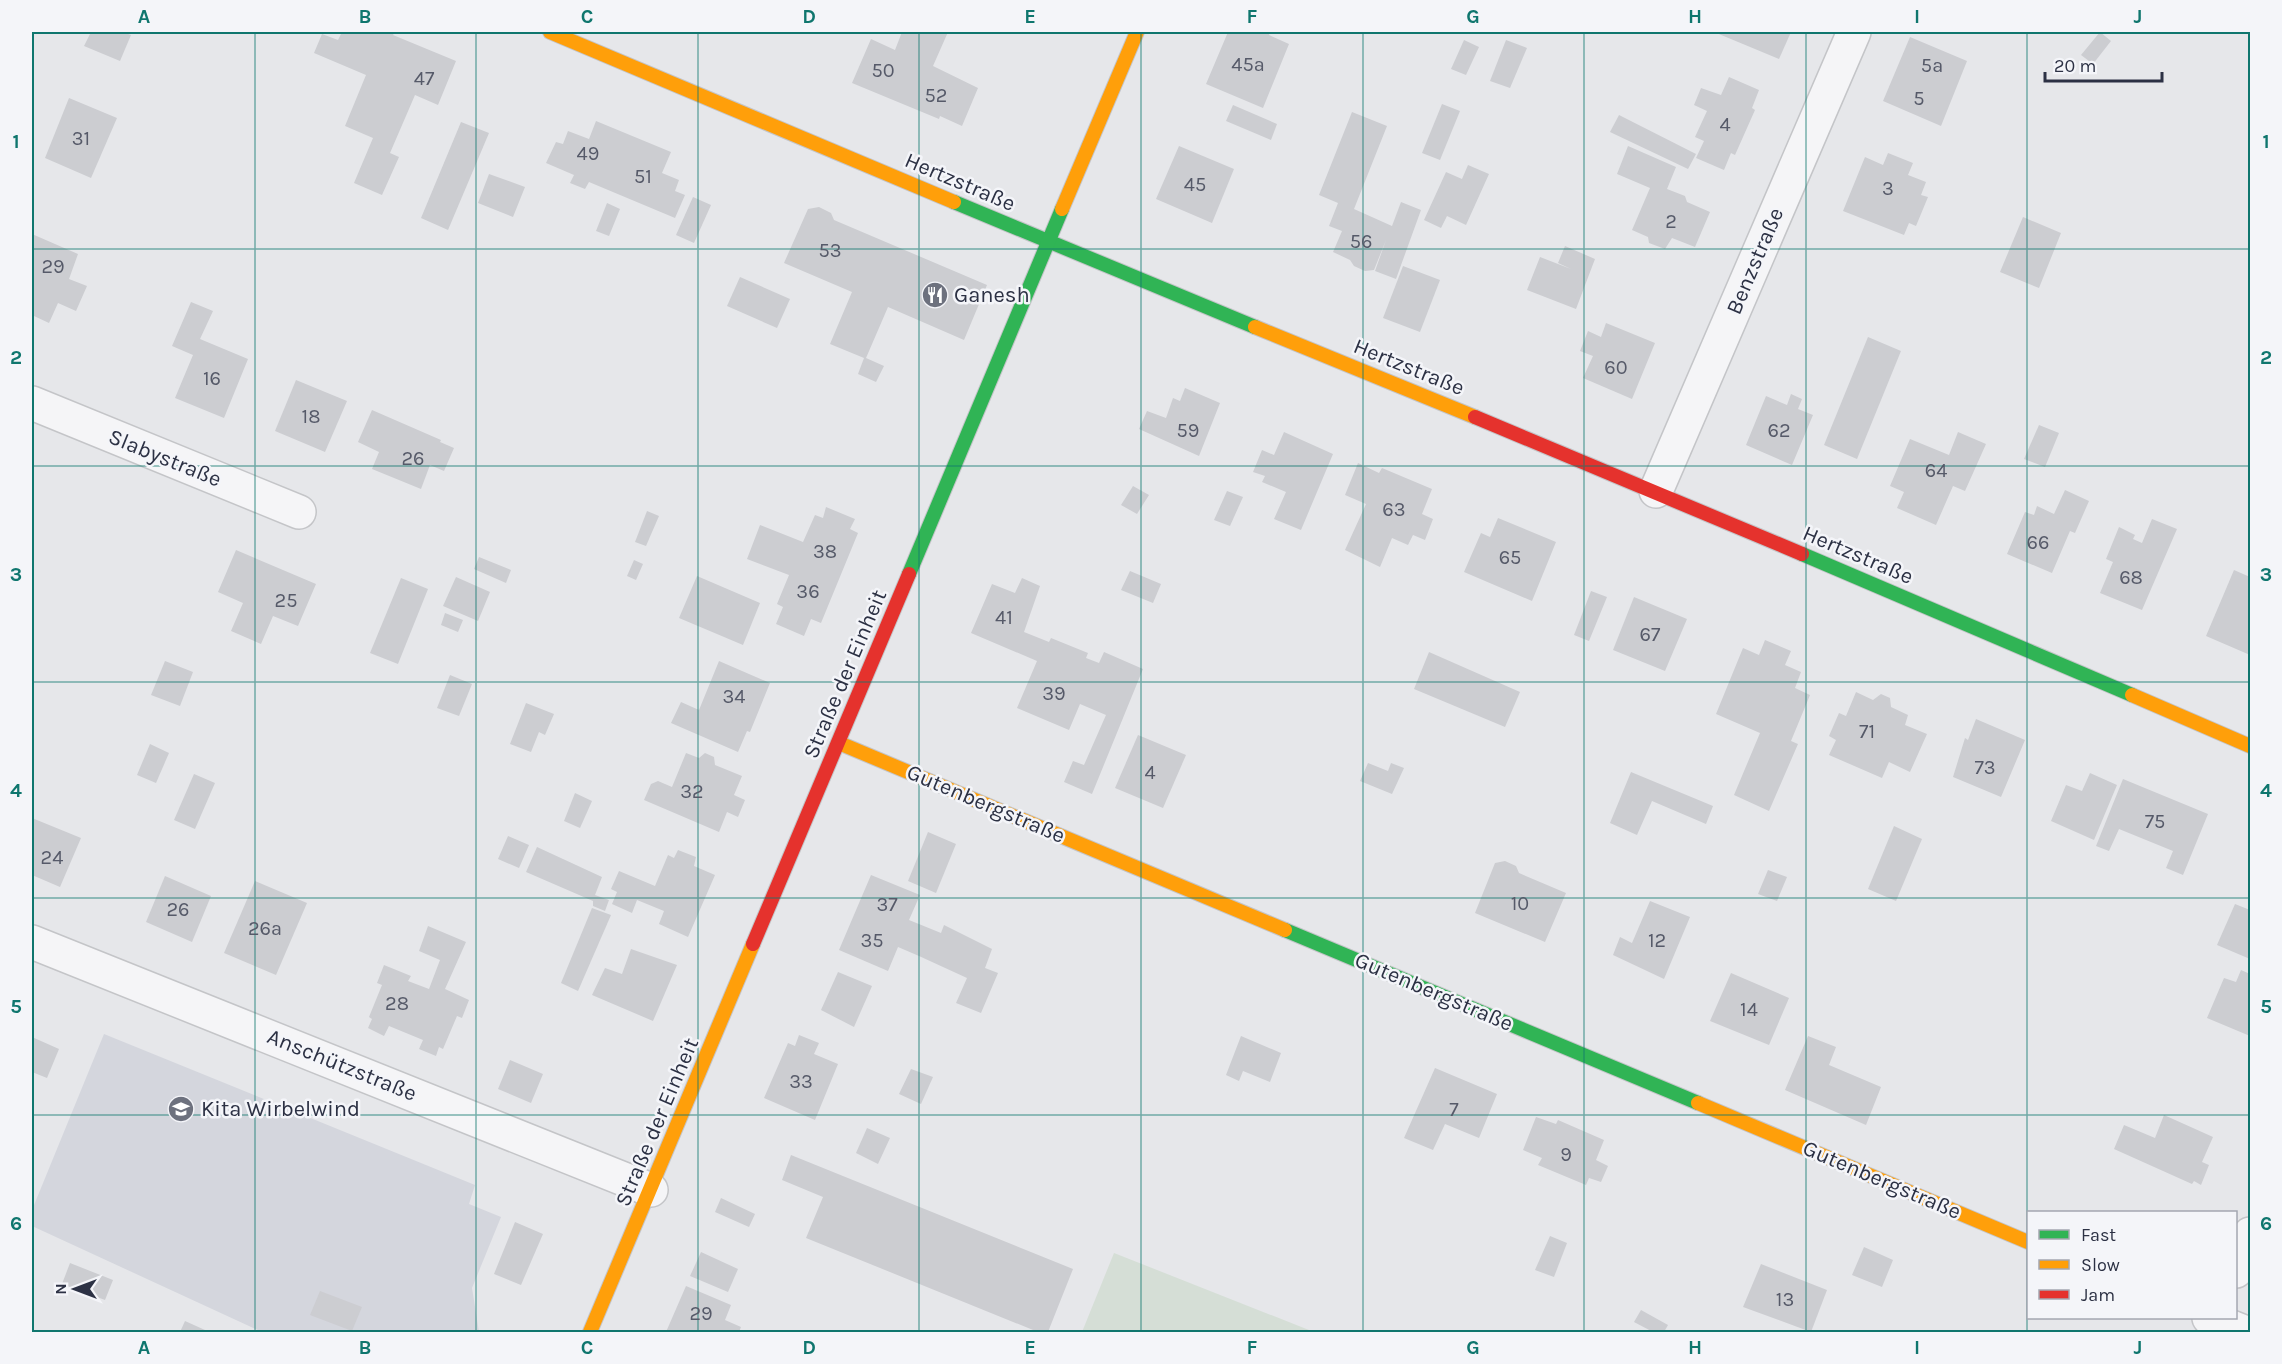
<svg xmlns="http://www.w3.org/2000/svg" width="2282" height="1364" font-family="Karla,sans-serif">
	<style>
		.built { fill: #d4d6dd }
		.green { fill: #d5ded6 }
		.building { fill: #cccdd1 }
		.lines { fill: none; stroke-linecap: round; stroke-linejoin: round }
		.street-casing { stroke: #c4c5c8; stroke-width: 36 }
		.fast-casing { stroke: #c4c5c8; stroke-width: 16 }
		.slow-casing { stroke: #c4c5c8; stroke-width: 16 }
		.jam-casing { stroke: #c4c5c8; stroke-width: 16 }
		.street { stroke: #f5f5f7; stroke-width: 33 }
		.fast { stroke: #30b455; stroke-width: 14 }
		.slow { stroke: #ff9f0a; stroke-width: 14 }
		.jam { stroke: #e5322d; stroke-width: 14 }
		.grid { fill: none; stroke: #0f766e; stroke-width: 1.5; stroke-opacity: 0.55 }
		.labels { text-anchor: middle; dominant-baseline: central; stroke-width: 5; stroke-linejoin: round; paint-order: stroke }
		.number-label { font-size: 20px; fill: #565a69 }
		.street-label { font-size: 22px; fill: #2c3144; stroke: #f4f5f9 }
		.poi-label { font-size: 22px; fill: #2c3144; stroke: #f4f5f9; text-anchor: start }
		.neatline { fill: none; stroke: #0f766e; stroke-width: 2 }
		.grid-label { font-size: 20px; text-anchor: middle; font-weight: bold; fill: #0f766e }
	</style>
	<rect width="100%" height="100%" fill="#e6e7ea"/>
	<!-- built -->
	<path class="built" d="M104,1034l371,151 -6,19 32,13 -29,71 7,44h-217l-230,-106v-16z"/>
	<!-- green -->
	<path class="green" d="M1114,1253l200,79h-232z"/>
	<!-- building -->
	<g class="building">
		<path d="M91,32h32l8,3 -11,26 -36,-15z"/>
		<path d="M342,32h53l-2,3 63,26 -18,44 -23,-10 -25,58 9,4 -17,38 -28,-12 19,-45 -28,-12 21,-51 -52,-22 8,-19 16,6z"/>
		<path d="M902,32h46l-15,34 45,22 -16,38 -22,-10 -1,3 -87,-36 19,-44 24,11z"/>
		<path d="M1228,32h42l-1,3 20,9 -26,64 -57,-24z"/>
		<path d="M1714,32h77l-12,27z"/>
		<path d="M2100,32l11,9 -18,23 -12,-9z"/>
		<path d="M1910,37l57,24 -26,65 -58,-25z"/>
		<path d="M1464,40l15,7 -13,28 -15,-6z"/>
		<path d="M1506,40l21,8 -17,40 -20,-7z"/>
		<path d="M1729,77l30,13 -7,18 3,2 -20,45 -4,-2 -7,17 -28,-12 8,-17 -9,-4 12,-26 -13,-6 7,-17 20,7z"/>
		<path d="M69,98l48,20 -26,60 -46,-20z"/>
		<path d="M1442,104l18,7 -20,49 -18,-7z"/>
		<path d="M1233,105l44,19 -6,16 -45,-19z"/>
		<path d="M1352,112l35,14 -33,83 38,17 9,-24 20,8 -25,69 -21,-8 11,-31 -12,30 -9,1 -11,-5 -4,-6 -17,-8 9,-21 -13,-5 9,-23 -19,-8z"/>
		<path d="M1619,115l77,39 -8,15 -78,-37z"/>
		<path d="M596,121l75,31 -9,21 17,7 -4,11 10,4 -10,23 -86,-36 -4,7 -15,-6 4,-8 -28,-12 10,-21 7,2 5,-13 21,8z"/>
		<path d="M461,122l28,11 -41,97 -27,-12z"/>
		<path d="M1179,146l55,23 -22,54 -56,-24z"/>
		<path d="M1628,146l48,21 -9,22 18,7 2,6 23,10 -15,35 -23,-9 -7,11 -16,-6 -1,-6 -16,-7 18,-42 -33,-14z"/>
		<path d="M1888,153l25,10 -5,12 18,7 -5,13 7,2 -12,29 -7,-3 -5,12 -61,-24 22,-54 18,8z"/>
		<path d="M1468,165l21,9 -23,51 -19,-9 -6,12 -17,-8 22,-48 16,7z"/>
		<path d="M489,174l36,13 -12,30 -35,-14z"/>
		<path d="M693,197l18,8 -17,38 -18,-8z"/>
		<path d="M607,203l13,6 -11,27 -13,-5z"/>
		<path d="M819,207l12,6 3,7 153,65 -23,55 -76,-33 -22,51 18,8 -8,16 -18,-8 6,-16 -34,-14 22,-52 -68,-29 24,-54z"/>
		<path d="M2023,217l38,16 -22,55 -39,-16z"/>
		<path d="M32,234l46,20 -9,25 18,7 -11,25 -18,-8 -9,20 -15,-7 -2,2z"/>
		<path d="M1565,246l30,13 -19,50 -49,-19 13,-33 31,12 -13,-6z"/>
		<path d="M1403,266l37,14 -20,52 -37,-14z"/>
		<path d="M740,277l50,22 -13,29 -50,-22z"/>
		<path d="M191,302l22,9 -13,28 48,20 -24,59 -49,-20 18,-43 -21,-9z"/>
		<path d="M1606,323l49,20 -23,56 -49,-21 10,-22 -13,-5 8,-20 13,6z"/>
		<path d="M1868,337l33,14 -44,108 -33,-14z"/>
		<path d="M296,380l51,21 -22,51 -50,-21z"/>
		<path d="M1185,388l35,15 -21,53 -60,-27 8,-18 19,7 7,-20 7,3z"/>
		<path d="M1791,394l11,5 -4,10 15,6 -21,50 -46,-20 20,-49 21,9z"/>
		<path d="M372,410l69,30 -1,2 14,6 -10,23 -14,-6 -9,24 -49,-20 7,-17 -21,-10z"/>
		<path d="M2039,425l20,8 -14,34 -21,-8z"/>
		<path d="M1284,432l49,22 -32,76 -27,-11 12,-27 -24,-10 3,-6 -12,-4 9,-22 12,5z"/>
		<path d="M1958,432l28,12 -21,47 -12,-5 -17,39 -39,-17 7,-16 -14,-6 20,-47 39,16z"/>
		<path d="M1358,463l21,10 3,-5 50,21 -10,25 11,5 -8,21 -12,-5 -5,10 -16,-7 -12,29 -35,-17 21,-46 -21,-9z"/>
		<path d="M1133,486l16,9 -12,19 -16,-9z"/>
		<path d="M2065,490l24,11 -14,32 -5,-2 -18,42 -45,-19 18,-42 9,3 3,-9 17,8z"/>
		<path d="M1227,491l16,6 -13,29 -16,-6z"/>
		<path d="M826,507l29,12 -5,10 8,4 -37,90 -10,-4 -7,17 -28,-12 7,-17 -6,-3 12,-29 -42,-16 13,-34 43,17 12,-27 8,3z"/>
		<path d="M647,511l12,5 -13,30 -11,-4z"/>
		<path d="M1498,518l58,24 -24,59 -68,-29 17,-39 9,4z"/>
		<path d="M2152,519l25,10 -35,81 -42,-17 13,-31 -7,-3 13,-32 16,8 -2,4 9,4z"/>
		<path d="M236,550l80,34 -18,42 -25,-10 -12,28 -30,-13 12,-28 -25,-11z"/>
		<path d="M479,557l32,13 -5,13 -32,-14z"/>
		<path d="M634,560l9,4 -7,16 -9,-4z"/>
		<path d="M2234,570l16,7v78l-44,-19z"/>
		<path d="M1130,571l31,13 -8,19 -32,-13z"/>
		<path d="M697,576l63,27 -17,42 -64,-27z"/>
		<path d="M456,577l34,15 -12,29 -35,-15z"/>
		<path d="M401,578l27,11 -30,75 -28,-11z"/>
		<path d="M1022,578l18,8 -16,46 25,10 2,-4 37,15 -2,5 13,5 5,-11 39,17 -51,125 -28,-12 9,-21 11,4 22,-50 -26,-11 -11,26 -52,-22 20,-47 -66,-28 21,-49 23,9z"/>
		<path d="M1591,591l16,6 -18,44 -15,-6z"/>
		<path d="M1634,597l53,22 -22,52 -52,-21z"/>
		<path d="M445,613l18,7 -5,12 -17,-7z"/>
		<path d="M1765,640l26,11 -6,14 16,7 -6,16 15,7 -19,46 7,3 -29,67 -35,-16 26,-62 -44,-19 27,-66 16,7z"/>
		<path d="M1429,652l91,40 -15,35 -91,-38z"/>
		<path d="M165,661l28,11 -13,34 -29,-11z"/>
		<path d="M719,661l51,22 -20,49 -3,-1 -9,21 -67,-29 10,-21 18,8z"/>
		<path d="M450,675l22,9 -13,32 -22,-8z"/>
		<path d="M1856,692l17,8 8,-6 9,4 1,9 17,8 -3,10 22,9 -17,38 -21,-10 -7,16 -53,-23 7,-15 -7,-4 10,-23 7,3z"/>
		<path d="M526,703l28,11 -9,21 -6,-3 -8,20 -21,-8z"/>
		<path d="M1976,719l49,21 -24,57 -48,-20 12,-39 3,2z"/>
		<path d="M1138,735l48,20 -23,53 -48,-20z"/>
		<path d="M150,744l19,9 -13,30 -19,-8z"/>
		<path d="M686,753l13,5 6,-5 9,4 1,8 27,11 -8,19 11,5 -7,17 -11,-5 -8,20 -75,-32 7,-16 7,-3 14,6z"/>
		<path d="M1368,763l20,8 3,-8 13,5 -12,26 -32,-13z"/>
		<path d="M1631,772l82,34 -7,18 -54,-23 -15,34 -27,-12z"/>
		<path d="M2090,773l27,12 -23,55 -43,-19 15,-36 16,6z"/>
		<path d="M194,774l21,9 -20,46 -21,-9z"/>
		<path d="M2123,779l85,35 -25,61 -17,-7 7,-17 -54,-22 -10,22 -13,-5z"/>
		<path d="M575,793l17,8 -12,27 -16,-7z"/>
		<path d="M32,818l49,20 -21,49 -28,-12z"/>
		<path d="M1894,826l28,13 -26,62 -28,-12z"/>
		<path d="M928,832l28,12 -20,49 -28,-12z"/>
		<path d="M508,836l21,9 -10,23 -21,-9z"/>
		<path d="M537,847l65,30 -7,18 14,5 -4,11 -12,-5v-5l-67,-29z"/>
		<path d="M678,850l18,7 -2,9 21,9 -27,62 -29,-13 5,-13 -27,-11 -5,13 -20,-9 5,-12 -6,-3 8,-18 36,15 13,-31 6,3z"/>
		<path d="M1505,861l11,5 3,7 47,20 -21,49 -70,-29 20,-50z"/>
		<path d="M1768,870l19,7 -10,24 -19,-7z"/>
		<path d="M871,875l49,20 -11,25 32,13 3,-8 48,24 -7,19 13,5 -17,40 -25,-10 11,-25 -48,-22 -21,-9 -10,24 -49,-21z"/>
		<path d="M165,876l46,20 -19,46 -46,-20z"/>
		<path d="M255,881l52,22 -31,72 -52,-22z"/>
		<path d="M1650,901l40,16 -26,62 -51,-24 7,-18 12,6z"/>
		<path d="M2235,904l15,6v49l-33,-14z"/>
		<path d="M592,908l19,7 -33,76 -17,-8z"/>
		<path d="M428,926l38,16 -21,47 24,11 -7,18 -5,-2 -14,33 -4,-2 -3,9 -17,-7 4,-9 -34,-14 -5,10 -16,-8 4,-9 -3,-2 13,-32 -5,-2 7,-18 27,11 -3,5 21,8 11,-29 -21,-9z"/>
		<path d="M631,949l46,16 -24,56 -61,-26 13,-27 17,6z"/>
		<path d="M2241,970l9,4v62l-43,-18 17,-40 12,4z"/>
		<path d="M838,972l34,14 -18,41 -33,-17z"/>
		<path d="M1731,973l58,25 -20,47 -59,-24z"/>
		<path d="M799,1035l20,8 -5,11 24,10 -23,56 -51,-22 24,-55 7,3z"/>
		<path d="M1241,1036l40,17 -11,29 -27,-11 -4,10 -13,-6z"/>
		<path d="M1808,1036l28,11 -7,18 52,22 -15,38 -81,-35z"/>
		<path d="M32,1037l27,12 -12,29 -15,-6z"/>
		<path d="M510,1060l33,14 -12,29 -33,-14z"/>
		<path d="M1435,1068l62,26 -18,44 -34,-14 -12,26 -29,-12z"/>
		<path d="M911,1069l22,8 -12,27 -22,-10z"/>
		<path d="M2164,1115l49,22 -11,25 7,3 -8,20 -7,-4 -2,3 -78,-35 10,-24 31,13z"/>
		<path d="M1536,1117l20,7 2,-4 46,20 -8,20 12,6 -7,16 -12,-4 -3,7 -48,-20 4,-7 -19,-8z"/>
		<path d="M867,1128l23,10 -12,26 -22,-11z"/>
		<path d="M791,1155l282,114 -25,63h-10l-232,-94 17,-41 -41,-17z"/>
		<path d="M721,1198l34,16 -6,13 -34,-15z"/>
		<path d="M515,1222l28,12 -22,51 -27,-11z"/>
		<path d="M1550,1236l17,7 -13,34 -19,-7z"/>
		<path d="M1864,1247l29,13 -11,27 -30,-12z"/>
		<path d="M701,1252l37,17 -10,23 -38,-16z"/>
		<path d="M70,1263l43,17 -8,20 -43,-16z"/>
		<path d="M1761,1264l66,26 -16,42 -68,-25z"/>
		<path d="M686,1286l45,19 -6,15 16,7 -2,5h-73z"/>
		<path d="M320,1291l42,16 -10,24 -42,-16z"/>
		<path d="M1641,1310l27,15 -4,7h-11l-19,-10z"/>
		<path d="M185,1321l20,9 -2,2h-23z"/>
	</g>
	<g class="lines">
		<!-- street casing -->
		<g class="street-casing">
			<g id="street">
				<path d="M32,403l267,109"/>
				<path d="M1656,491l198,-459"/>
				<path d="M32,942l619,248"/>
				<path d="M2236,1271l14,-37"/>
				<path d="M2209,1318l35,14"/>
			</g>
		</g>
		<!-- fast casing -->
		<g class="fast-casing">
			<g id="fast">
				<path d="M954,202l301,125"/>
				<path d="M1802,554l330,141"/>
				<path d="M909,574l153,-365"/>
				<path d="M1285,930l413,173"/>
			</g>
		</g>
		<!-- slow casing -->
		<g class="slow-casing">
			<g id="slow">
				<path d="M550,32l404,170"/>
				<path d="M1062,209l75,-177"/>
				<path d="M1255,327l220,90"/>
				<path d="M2132,695l118,51"/>
				<path d="M839,743l446,187"/>
				<path d="M1698,1103l330,139"/>
				<path d="M590,1332l163,-388"/>
			</g>
		</g>
		<!-- jam casing -->
		<g class="jam-casing">
			<g id="jam">
				<path d="M1475,417l327,137"/>
				<path d="M753,944l156,-370"/>
			</g>
		</g>
		<!-- street -->
		<use href="#street" class="street"/>
		<!-- fast -->
		<use href="#fast" class="fast"/>
		<!-- slow -->
		<use href="#slow" class="slow"/>
		<!-- jam -->
		<use href="#jam" class="jam"/>
	</g>
	<!-- grid -->
	<path class="grid" d="M255,32v1300M476,32v1300M698,32v1300M919,32v1300M1141,32v1300M1363,32v1300M1584,32v1300M1806,32v1300M2027,32v1300M32,249h2218M32,466h2218M32,682h2218M32,898h2218M32,1115h2218"/>
	<!-- icons -->
	<defs>
		<g id="restaurant-disc" transform="scale(1.35)"><circle r="9.5" fill="#6d717e" stroke="#f4f5f9"/><path d="M-5-6h1v4h1v-4h1v4h1v-4h1v5L-1.5 .5V6h-2V.5L-5-1ZM5-6V6H3V1.5H1.5Q1.5-4 5-6Z" fill="#fff"/></g>
		<g id="school-disc" transform="scale(1.35)"><circle r="9.5" fill="#6d717e" stroke="#f4f5f9"/><path d="M0-5L7-2L0 1L-7-2ZM-4 1L0 2.5L4 1V4Q0 6-4 4Z" fill="#fff"/></g>
	</defs>
	<g fill-rule="evenodd">
		<use href="#restaurant-disc" x="935" y="295"/>
		<use href="#school-disc" x="181" y="1109"/>
	</g>
	<g class="labels">
		<!-- number labels -->
		<g class="number-label">
			<text x="1248" y="64">45a</text>
			<text x="1932" y="65">5a</text>
			<text x="883" y="70">50</text>
			<text x="424" y="78">47</text>
			<text x="936" y="95">52</text>
			<text x="1919" y="98">5</text>
			<text x="1725" y="124">4</text>
			<text x="81" y="138">31</text>
			<text x="588" y="153">49</text>
			<text x="643" y="176">51</text>
			<text x="1195" y="184">45</text>
			<text x="1888" y="188">3</text>
			<text x="1671" y="221">2</text>
			<text x="1361" y="241">56</text>
			<text x="830" y="250">53</text>
			<text x="53" y="266">29</text>
			<text x="1616" y="367">60</text>
			<text x="212" y="378">16</text>
			<text x="311" y="416">18</text>
			<text x="1188" y="430">59</text>
			<text x="1779" y="430">62</text>
			<text x="413" y="458">26</text>
			<text x="1936" y="470">64</text>
			<text x="1394" y="509">63</text>
			<text x="2038" y="542">66</text>
			<text x="825" y="551">38</text>
			<text x="1510" y="557">65</text>
			<text x="2131" y="577">68</text>
			<text x="808" y="591">36</text>
			<text x="286" y="600">25</text>
			<text x="1004" y="617">41</text>
			<text x="1650" y="634">67</text>
			<text x="1054" y="693">39</text>
			<text x="734" y="696">34</text>
			<text x="1867" y="731">71</text>
			<text x="1985" y="767">73</text>
			<text x="1150" y="772">4</text>
			<text x="692" y="791">32</text>
			<text x="2155" y="821">75</text>
			<text x="52" y="857">24</text>
			<text x="1520" y="903">10</text>
			<text x="887" y="904">37</text>
			<text x="178" y="909">26</text>
			<text x="265" y="928">26a</text>
			<text x="872" y="940">35</text>
			<text x="1657" y="940">12</text>
			<text x="397" y="1003">28</text>
			<text x="1749" y="1009">14</text>
			<text x="801" y="1081">33</text>
			<text x="1454" y="1109">7</text>
			<text x="1566" y="1154">9</text>
			<text x="1785" y="1299">13</text>
			<text x="701" y="1313">29</text>
		</g>
		<!-- street labels -->
		<g class="street-label">
			<text transform="translate(960 182) rotate(23)">Hertzstraße</text>
			<text transform="translate(1755 261) rotate(-67)">Benzstraße</text>
			<text transform="translate(1409 367) rotate(22)">Hertzstraße</text>
			<text transform="translate(165 458) rotate(22)">Slabystraße</text>
			<text transform="translate(1858 555) rotate(23)">Hertzstraße</text>
			<text transform="translate(845 674) rotate(-67)">Straße der Einheit</text>
			<text transform="translate(986 804) rotate(23)">Gutenbergstraße</text>
			<text transform="translate(1434 992) rotate(23)">Gutenbergstraße</text>
			<text transform="translate(342 1065) rotate(22)">Anschützstraße</text>
			<text transform="translate(657 1122) rotate(-67)">Straße der Einheit</text>
			<text transform="translate(1882 1180) rotate(23)">Gutenbergstraße</text>
		</g>
		<!-- poi labels -->
		<g class="poi-label">
			<text x="954" y="295">Ganesh</text>
			<text x="201" y="1109">Kita Wirbelwind</text>
		</g>
	</g>
	<!-- border -->
	<rect width="2282" height="1364" fill="none" stroke="#f4f5f9" stroke-width="66"/>
	<!-- legend -->
	<rect x="2027" y="1211" width="210" height="108" fill="#f4f5f9" stroke="#a4a7b1" stroke-width="1.5"/>
	<rect x="2039" y="1230" width="30" height="9" fill="#30b455" stroke="#a4a7b1" stroke-width="1.5"/>
	<text x="2081" y="1241" font-size="18" fill="#2c3144">Fast</text>
	<rect x="2039" y="1260" width="30" height="9" fill="#ff9f0a" stroke="#a4a7b1" stroke-width="1.5"/>
	<text x="2081" y="1271" font-size="18" fill="#2c3144">Slow</text>
	<rect x="2039" y="1290" width="30" height="9" fill="#e5322d" stroke="#a4a7b1" stroke-width="1.5"/>
	<text x="2081" y="1301" font-size="18" fill="#2c3144">Jam</text>
	<!-- north arrow -->
	<g transform="translate(75 1289) rotate(270)" stroke="#f4f5f9" stroke-width="4.5" paint-order="stroke">
	<path d="M0-4.5L10 22L0 15L-10 22Z" fill="#2c3144"/>
	<text y="-9" font-size="16" font-weight="bold" text-anchor="middle" fill="#2c3144">N</text>
	</g>
	<!-- scale -->
	<path d="M2045 72v9h117v-9" fill="none" stroke="#2c3144" stroke-width="3"/>
	<text x="2054" y="72" font-size="18" fill="#2c3144" stroke="#f4f5f9" stroke-width="4.5" paint-order="stroke">20 m</text>
	<rect x="33" y="33" width="2216" height="1298" class="neatline"/>
	<g class="grid-label">
		<text x="144" y="23">A</text>
		<text x="365" y="23">B</text>
		<text x="587" y="23">C</text>
		<text x="809" y="23">D</text>
		<text x="1030" y="23">E</text>
		<text x="1252" y="23">F</text>
		<text x="1473" y="23">G</text>
		<text x="1695" y="23">H</text>
		<text x="1917" y="23">I</text>
		<text x="2138" y="23">J</text>
		<text x="16" y="148">1</text>
		<text x="2266" y="148">1</text>
		<text x="16" y="364">2</text>
		<text x="2266" y="364">2</text>
		<text x="16" y="581">3</text>
		<text x="2266" y="581">3</text>
		<text x="16" y="797">4</text>
		<text x="2266" y="797">4</text>
		<text x="16" y="1013">5</text>
		<text x="2266" y="1013">5</text>
		<text x="16" y="1230">6</text>
		<text x="2266" y="1230">6</text>
		<text x="144" y="1354">A</text>
		<text x="365" y="1354">B</text>
		<text x="587" y="1354">C</text>
		<text x="809" y="1354">D</text>
		<text x="1030" y="1354">E</text>
		<text x="1252" y="1354">F</text>
		<text x="1473" y="1354">G</text>
		<text x="1695" y="1354">H</text>
		<text x="1917" y="1354">I</text>
		<text x="2138" y="1354">J</text>
	</g>
</svg>
